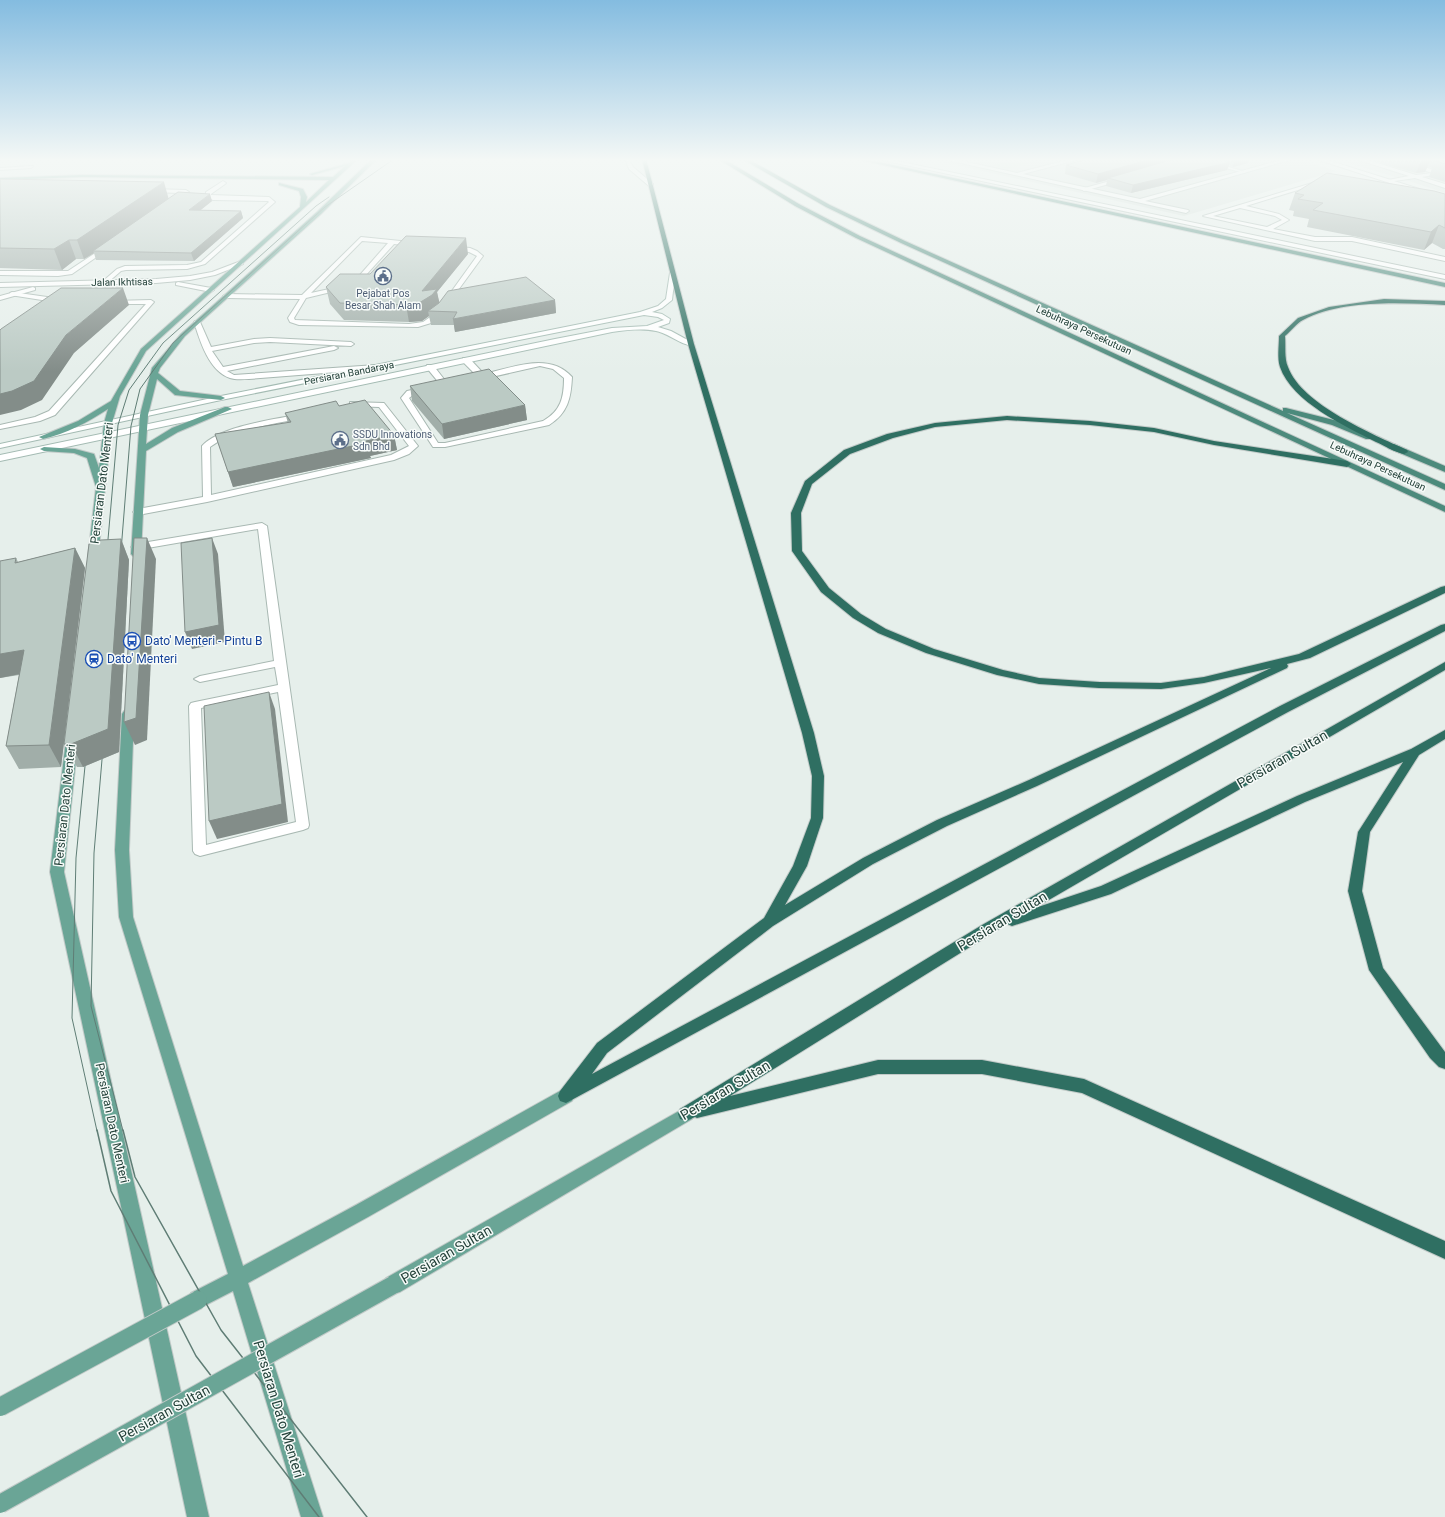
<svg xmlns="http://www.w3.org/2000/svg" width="1445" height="1517" font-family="Roboto,sans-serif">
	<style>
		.built { fill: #d4dfda }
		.green { fill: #bfe0c8 }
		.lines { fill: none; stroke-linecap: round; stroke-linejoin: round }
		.service-casing { stroke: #a8b8b2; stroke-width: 2 }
		.minor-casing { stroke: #a8b8b2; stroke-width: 2 }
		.secondary-casing { stroke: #a4bbb3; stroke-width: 2 }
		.primary-casing { stroke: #c2cac8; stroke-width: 2 }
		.trunk-casing { stroke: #c2cac8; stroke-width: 2 }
		.motorway-casing { stroke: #c2cac8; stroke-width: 2 }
		.service { fill: #fff; fill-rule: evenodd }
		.minor { fill: #fff; fill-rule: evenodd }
		.secondary { fill: #fff; fill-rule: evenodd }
		.primary { fill: #6aa596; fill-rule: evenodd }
		.trunk { fill: #4c8a7c; fill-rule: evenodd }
		.motorway { fill: #2f6f62; fill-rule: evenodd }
		.tram-far1 { stroke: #5f7d75; stroke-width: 1 }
		.tram { stroke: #5f7d75; stroke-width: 1.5 }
		.primary-bridge-casing { stroke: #c2cac8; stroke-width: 20; stroke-linecap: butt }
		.primary-bridge { stroke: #6aa596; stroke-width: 18 }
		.wall { fill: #a1aea9 }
		.shaded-wall { fill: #838d89 }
		.building { fill: #bbcac4; stroke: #838d89 }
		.labels { text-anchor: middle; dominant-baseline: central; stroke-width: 3; stroke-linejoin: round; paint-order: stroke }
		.far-street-label { font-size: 10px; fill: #24423a; stroke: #f7fbf9 }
		.far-service-label { font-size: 10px; fill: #4e5e75; stroke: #f7fbf9 }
		.street-label { font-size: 12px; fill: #24423a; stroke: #f7fbf9 }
		.transit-label { font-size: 12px; fill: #164399; stroke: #f7fbf9; text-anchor: start }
		.near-street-label { font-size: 14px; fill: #24423a; stroke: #f7fbf9 }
	</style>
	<rect width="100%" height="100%" fill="#e6efeb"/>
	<!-- built -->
	<g class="built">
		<path d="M929,159h388l-10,3 29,9 -152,45z"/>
		<path d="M1335,159h110v34l-36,-12z"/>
	</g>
	<!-- green -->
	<path class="green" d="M1018,159h29l-40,10 -14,-4z"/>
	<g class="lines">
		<!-- service casing -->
		<g class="service-casing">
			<g id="service">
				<path d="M625,159h4l4,8 20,17v2h-4l-20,-17z"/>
				<path d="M877,159h10l558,116v4z"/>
				<path d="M1192,159h9l45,13 -2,1z"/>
				<path d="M1356,159h8l52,16 16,-2 -40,-14h8l40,13v2l-18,3 23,7v4l-30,-10 -27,4v-2l21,-4z"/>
				<path d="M33,166l-2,2 -31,2v-2z"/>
				<path d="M1121,178l2,2 -39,11 -3,-2z"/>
				<path d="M223,181l3,2 -1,1 -14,10v1l58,2 6,5 -70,62 -18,5 -61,1 -5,1 -15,13h-4v-2l15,-13 8,-3 62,-1 14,-3 68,-60 -1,-1 -55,-1 -7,-3v-5z"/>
				<path d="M1319,181l5,1 -78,24 33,8 10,6 -16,9 42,8h37l93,20v4l-93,-20h-37l-112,-25zM1240,208l35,8 7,4 -15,7 -54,-11z"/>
				<path d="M151,189l35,1 3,2 -17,12 -2,-1v-2l11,-8 -32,-1v-2z"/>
				<path d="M361,237l109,11 7,3 6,5 -43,59 -9,8 -13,4 -119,-2 -9,-3 -2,-4 12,-19 -74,-1 -3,-2 3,-2 76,1zM362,241l26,2 -36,41 -41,9zM394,244l75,8 8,4 -41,57 -13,9 -14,2 -114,-4 -1,-2 12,-20 50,-12z"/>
				<path d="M106,246l5,1 -39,27 -14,2 -58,-1v-4h68z"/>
				<path d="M12,292l49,7 3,2 -3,2 -51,-8v-2z"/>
				<path d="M111,301l40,-1 3,2 -99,113 -15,6 -40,8v-4l35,-8 14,-6 97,-107h-33l-2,-1z"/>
				<path d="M195,321l5,1 11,25 43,-8 16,-1 81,4 3,2 -3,2 -81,-4 -16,1 -42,8 11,16 111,-21 4,2 -4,2 -107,21 7,4 142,-10 4,2 -4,2 -127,10c-6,0 -13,1 -19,-1 -21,-7 -30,-37 -36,-56z"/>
				<path d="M463,358h6l15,16c28,-6 65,-23 88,3 -1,21 -4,36 -23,48l-104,22h-12l-32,-49 6,-7 33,-7 -14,-17 1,-2h6l14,18 30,-7 -14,-14zM540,366l13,3 11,9c0,19 -3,33 -21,43l-98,22h-7l-29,-45 4,-3z"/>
				<path d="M350,402l34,1 34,43 -9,8 -15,6 -187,42 -69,13 -5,-3 5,-3 65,-12 -1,-51c18,-20 74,-27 100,-32l4,2 -4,2c-31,7 -66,10 -92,29l1,48 180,-40 18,-9 -30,-39 -26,-1h-3z"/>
				<path d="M262,523l5,3 42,299 -1,3 -5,2 -103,26 -5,-2 -2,-3 -4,-145 2,-3 4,-1 83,-17 -3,-18 -75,15 -6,-3 6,-3 74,-15 -16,-132 -122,21 -5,-3 5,-3zM278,692l18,130 -90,23 -5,-137z"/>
			</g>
		</g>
		<!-- minor casing -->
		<g class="minor-casing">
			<g id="minor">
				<path d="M943,159h10l64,14 54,-14h9l-57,15 117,25 145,-40h8l-148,42 43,9 1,1 -3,2z"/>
				<path d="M1316,159h8l121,38v4z"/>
				<path d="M241,261l2,1v2l-28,11 -25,5 -34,3 -156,4v-4l156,-4 34,-3 22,-4z"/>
				<path d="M178,282l33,6 3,2 -3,2 -35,-7v-2z"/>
				<path d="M33,287l2,1v2l-35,10v-4z"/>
			</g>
		</g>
		<!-- secondary casing -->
		<g class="secondary-casing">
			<path id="secondary" d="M670,273l5,1 -3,26 -10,8 -10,4 10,2 8,5 -1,4 -11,4 13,4 22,12v2c-9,2 -25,-12 -37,-14 -14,-3 -29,-1 -44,1l-612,129v-6l555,-116 57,-11 35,-2 17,-6 -6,-3 -14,-2 -423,85 -221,48v-4l221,-48 419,-84 18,-6 8,-7z"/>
		</g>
		<!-- primary casing -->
		<g class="primary-casing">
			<g id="primary">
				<path d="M353,159h5l-212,192 -26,45 -8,27 -14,134 -2,2h-6l-2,-2 8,-70 -9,-29 -13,-5 -30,-2 -4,-2 4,-2 31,2 19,5 5,14 5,-45 4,-14c-20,13 -42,25 -65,30l-4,-2 39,-16 33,-20 30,-52 159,-142 1,-10 -2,-6 -20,-6v-2l24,6 4,8 -1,5 23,-22 -247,-3 -82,3v-2l82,-3 251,2 12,-11 -33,9 -2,-1 39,-11z"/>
				<path d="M372,159h5l-56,55 -136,122 -25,32 -2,5 22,18 41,5 4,2 -4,2 -46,-5 -18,-16 -9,36 -2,29 26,-16 53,-21h3l4,2 -54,23 -32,19 -5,103 -2,2h-6l-2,-2 9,-139 12,-47 29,-34 136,-122z"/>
				<path d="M128,710l4,1 2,3 -5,136 4,67 110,349 113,-61 204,-114 6,-2 6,2 2,5 -2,5 -204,116 -120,66 75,234h-22l-68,-226 -35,18 -7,-2 -2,-7 2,-7 37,-19 -109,-357 -4,-67 7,-136 2,-3z"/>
				<path d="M72,736l4,1 2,3 -14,132 145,645h-22l-137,-645 16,-132 2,-3z"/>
				<path d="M686,1107l6,2 2,5 -2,5 -292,173 -7,2 -7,-2 -2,-7 2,-7z"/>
			</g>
		</g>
		<!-- trunk casing -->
		<g class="trunk-casing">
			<g id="trunk">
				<path d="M718,159h6l75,45 61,32 585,270v6l-589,-274 -61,-32z"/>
				<path d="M742,159h6l82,46 75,36 378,170v-3h3l52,13 34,14v4h-6l-34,-14 -45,-12 158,71v6l-544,-247 -75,-36z"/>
				<path d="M855,159h10l580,124v4z"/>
				<path d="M1388,444h6l51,22v6l-57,-24 -1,-2z"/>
			</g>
		</g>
		<!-- motorway casing -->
		<g class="motorway-casing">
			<g id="motorway">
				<path d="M642,159h4l48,185 120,389 10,43 -1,42 -16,48 -22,39 78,-47 74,-38 92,-40 242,-112 -67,15 -43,6 -62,-1 -60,-4 -42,-9 -71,-22 -48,-20 -25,-15 -32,-26 -29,-41 -1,-38 14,-32 39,-31 43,-16 48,-11 72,-7 83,5 64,7 60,13 133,20 4,3 -4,3 -133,-22 -60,-13 -64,-7 -83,-5 -72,7 -42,11 -43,16 -38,30 -11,29 1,38 27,37 32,26 25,15 48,20 69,21 36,8 60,4 62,1 43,-6 95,-23 142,-67 4,-1v7l-135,65 -23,6 1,2 -1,2 -250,118 -90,40 -74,38 -100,62 -166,127 -15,21 688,-368 161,-81 4,-1v7l-157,81 -722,391 -6,-2 -2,-5 2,-5 37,-48 167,-125 29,-52 18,-48 1,-42 -10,-43 -114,-389z"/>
				<path d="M1384,299l61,2v4c-44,-2 -101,-6 -142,15 -6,3 -12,11 -18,16 1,10 -1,22 3,31 14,38 85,67 119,83l1,2 -4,2c-10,-2 -19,-8 -28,-12 -31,-16 -84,-40 -96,-75 -3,-9 -1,-21 -1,-31l19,-18 31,-11z"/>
				<path d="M1445,662v8l-410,238 66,-22 196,-90 114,-47 34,-19v9l-26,16 -49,77 -8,59 21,77 62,84v17l-6,-2 -9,-9 -61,-88 -21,-79 10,-59 45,-70 -98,40 -194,92 -99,32 -5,-2 -277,172 148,-36h104l102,19 361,162v18l-363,-166 -100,-19h-104l-181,44 -2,-1 -9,4 -6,-2 -2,-5 2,-5 302,-184z"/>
			</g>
		</g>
		<!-- service -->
		<use href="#service" class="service"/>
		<!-- minor -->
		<use href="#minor" class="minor"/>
		<!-- secondary -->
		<use href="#secondary" class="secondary"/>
		<!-- primary -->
		<use href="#primary" class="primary"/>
		<!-- trunk -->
		<use href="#trunk" class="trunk"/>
		<!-- motorway -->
		<use href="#motorway" class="motorway"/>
		<!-- tram-far1 -->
		<g class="tram-far1">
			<path d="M107,551l11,-126 11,-35 34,-47 153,-137 13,-9"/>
			<path d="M121,551l10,-125 9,-37 33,-46 152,-136 69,-48"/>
			<path d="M103,748l-9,105 -3,153 32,125"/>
			<path d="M86,756l-10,102 -4,160 25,113"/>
		</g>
		<!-- tram -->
		<g class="tram">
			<path d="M97,1130l14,61 85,165 123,161"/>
			<path d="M123,1130l12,47 86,153 146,187"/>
		</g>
		<!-- primary-bridge casing -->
		<g class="primary-bridge-casing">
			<g id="primary-bridge">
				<path d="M0,1407l198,-107"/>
				<path d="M0,1504l393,-219"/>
			</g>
		</g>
		<!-- primary-bridge -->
		<use href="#primary-bridge" class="primary-bridge"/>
	</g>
	<!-- wall -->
	<g class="wall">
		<path d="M1088,159h161l-1,4 -15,4 -4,-2 -2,5 -96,23 -25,-7 1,-6 -11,3 -31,-9 1,-9z"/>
		<path d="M1366,159h79v23l-16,-5 3,-9 -4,-2 -3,6 -9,1z"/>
		<path d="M0,179l169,20 43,2 -12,9 41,1 2,7 -49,43 -98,-1 -2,-7 -10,6h-8l-14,11 -62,-2z"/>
		<path d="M1295,193l150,1v55h-2l-11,-6 -8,7 -117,-23 2,-8 -16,-3 1,-5 -5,-1z"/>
		<path d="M468,254l-31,38 2,11 116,-3 1,13 -101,19 -1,-7h-23l-2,-9 -7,5 -13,1 -65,-2 -14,-16 -4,-17 44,-13z"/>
		<path d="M410,386l115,19 2,15 -83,19 -32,-38z"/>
		<path d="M339,406l55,29 3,15 -27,6 1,2 -138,29 -18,-53 73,-11 -3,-10z"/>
		<path d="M121,539l8,21 -10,192 -36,15h-6l-13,-23z"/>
		<path d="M75,548l10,20 -24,199 -42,2 -13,-23 13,-71 -19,3 16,-120 2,4z"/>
	</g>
	<!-- shaded-wall -->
	<g class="shaded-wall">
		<path d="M1151,159h27l-70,19 -1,2 -11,3 2,-9z"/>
		<path d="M1235,159h14l-1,4 -15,4z"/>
		<path d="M1422,159h9l-6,13 -9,1z"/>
		<path d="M1230,162l-3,8 -96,23 2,-8z"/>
		<path d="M164,182l5,18 -76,51 1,2 -10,6 -7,-19z"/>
		<path d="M210,194l2,7 -21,17 -2,-8z"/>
		<path d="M241,211l2,7 -49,43 -3,-8z"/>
		<path d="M1439,225l-7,18 -8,7 7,-18z"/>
		<path d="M466,238l2,16 -31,38 3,13 -12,6 1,5 -7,5 -13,1 -3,-17 16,-14z"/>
		<path d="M69,240l7,19 -14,11 -8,-21z"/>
		<path d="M123,288l6,17 -55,48 -32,47 -21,10 -21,5v-21l66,-59z"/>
		<path d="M555,300l1,13 -101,19 -2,-13z"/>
		<path d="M525,405l2,15 -83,19 -2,-15z"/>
		<path d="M394,435l3,15 -27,6 1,2 -138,29 -5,-15z"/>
		<path d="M147,538l9,21 -9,181 -12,5 -11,-23z"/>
		<path d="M212,538l6,16 7,88 -33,7 -7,-17z"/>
		<path d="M121,539l8,21 -10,192 -36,15 -12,-23z"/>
		<path d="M75,548l10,20 -24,199 -12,-22z"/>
		<path d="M24,650l11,21 -35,7v-24z"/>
		<path d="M269,692l6,17 13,113 -71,17 -8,-18z"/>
	</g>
	<!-- building -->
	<g class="building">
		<path d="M1088,159h63l-53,15 -32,-9z"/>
		<path d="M1174,159h43l13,3 -97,23 -25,-7z"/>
		<path d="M1445,159v5l-10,-3z"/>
		<path d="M1327,173l107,18 11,3v34l-6,-3 -8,7 -118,-22 10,-7 -25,-4 6,-4 -9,-2z"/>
		<path d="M0,179l164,3 -87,58h-8l-15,9 -54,-1z"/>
		<path d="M178,192l32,2 -21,16 52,1 -50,42 -98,-2z"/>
		<path d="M406,236l60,2 -44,53 15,-2 -5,6 -13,8 -13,2 -66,-2 -14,-16 14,-13h30z"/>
		<path d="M526,277l29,23 -102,19 4,-7 -29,-1 11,-8 9,-12z"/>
		<path d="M61,288h62l-57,47 -32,46 -22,10 -12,3v-64l1,-1z"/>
		<path d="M489,369l36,36 -83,19 -32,-38z"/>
		<path d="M365,400l29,35 -28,6 1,2 -139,29 -13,-38 76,-12 -6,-9 51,-12 3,5z"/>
		<path d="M134,538h13l-11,180 -12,4z"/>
		<path d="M212,538l7,87 -34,7 -4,-89z"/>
		<path d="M121,539l-13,190 -37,15h-7l25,-200 12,-4z"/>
		<path d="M75,548l-26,197 -43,1 18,-96 -24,4v-93l16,-3 -1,5z"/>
		<path d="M269,692l13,112 -73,17 -5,-115z"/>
	</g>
	<!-- sky -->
	<linearGradient id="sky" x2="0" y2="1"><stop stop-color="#84bce0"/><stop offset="0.43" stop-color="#f4f8f6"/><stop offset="1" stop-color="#f4f8f6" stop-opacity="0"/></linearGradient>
	<rect width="1445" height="372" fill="url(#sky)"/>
	<!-- icons -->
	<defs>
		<g id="civic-ring" transform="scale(0.9)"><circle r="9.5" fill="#f7fbf9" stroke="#5c6f8a" stroke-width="1.5"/><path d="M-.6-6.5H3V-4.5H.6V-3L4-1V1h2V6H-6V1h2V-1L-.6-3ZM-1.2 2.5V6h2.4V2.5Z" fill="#5c6f8a"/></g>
		<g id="bus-ring" transform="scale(0.9)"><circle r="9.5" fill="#f7fbf9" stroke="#1a4fb4" stroke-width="1.5"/><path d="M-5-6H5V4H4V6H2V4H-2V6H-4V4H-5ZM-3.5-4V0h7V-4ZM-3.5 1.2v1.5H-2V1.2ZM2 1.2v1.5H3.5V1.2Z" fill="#1a4fb4"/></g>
		<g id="station-ring" transform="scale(0.9)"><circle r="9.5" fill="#f7fbf9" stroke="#1a4fb4" stroke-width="1.5"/><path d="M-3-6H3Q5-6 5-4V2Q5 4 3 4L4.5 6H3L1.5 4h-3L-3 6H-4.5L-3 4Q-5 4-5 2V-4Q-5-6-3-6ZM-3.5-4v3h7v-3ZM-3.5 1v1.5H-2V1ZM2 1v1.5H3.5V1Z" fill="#1a4fb4"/></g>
	</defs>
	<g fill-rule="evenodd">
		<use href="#civic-ring" x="383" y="276"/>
		<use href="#civic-ring" x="340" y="440"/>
		<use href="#bus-ring" x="132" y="641"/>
		<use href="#station-ring" x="94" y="659"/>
	</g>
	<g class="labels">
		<!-- far-street labels -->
		<g class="far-street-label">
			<text transform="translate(122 282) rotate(-1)">Jalan Ikhtisas</text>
			<text transform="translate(1084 330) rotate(25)">Lebuhraya Persekutuan</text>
			<text transform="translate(349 373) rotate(-11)">Persiaran Bandaraya</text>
			<text transform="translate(1378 466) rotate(25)">Lebuhraya Persekutuan</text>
		</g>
		<!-- far-service labels -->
		<g class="far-service-label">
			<text x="383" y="293">Pejabat Pos<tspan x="383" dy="12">Besar Shah Alam</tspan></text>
			<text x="353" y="434" text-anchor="start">SSDU Innovations<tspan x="353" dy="12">Sdn Bhd</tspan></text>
		</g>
		<!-- street labels -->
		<g class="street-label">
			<text transform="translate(102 483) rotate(-83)">Persiaran Dato Menteri</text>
			<text transform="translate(65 805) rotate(-84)">Persiaran Dato Menteri</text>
			<text transform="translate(112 1123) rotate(78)">Persiaran Dato Menteri</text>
		</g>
		<!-- transit labels -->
		<g class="transit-label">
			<text x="145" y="641">Dato' Menteri - Pintu B</text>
			<text x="107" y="659">Dato' Menteri</text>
		</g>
		<!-- near-street labels -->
		<g class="near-street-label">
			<text transform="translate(1282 759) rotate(-30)">Persiaran Sultan</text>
			<text transform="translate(1002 921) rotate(-31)">Persiaran Sultan</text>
			<text transform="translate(725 1090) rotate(-31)">Persiaran Sultan</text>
			<text transform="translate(446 1254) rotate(-30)">Persiaran Sultan</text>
			<text transform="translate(279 1409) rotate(73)">Persiaran Dato Menteri</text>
			<text transform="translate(164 1413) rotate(-29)">Persiaran Sultan</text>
		</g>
	</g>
</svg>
